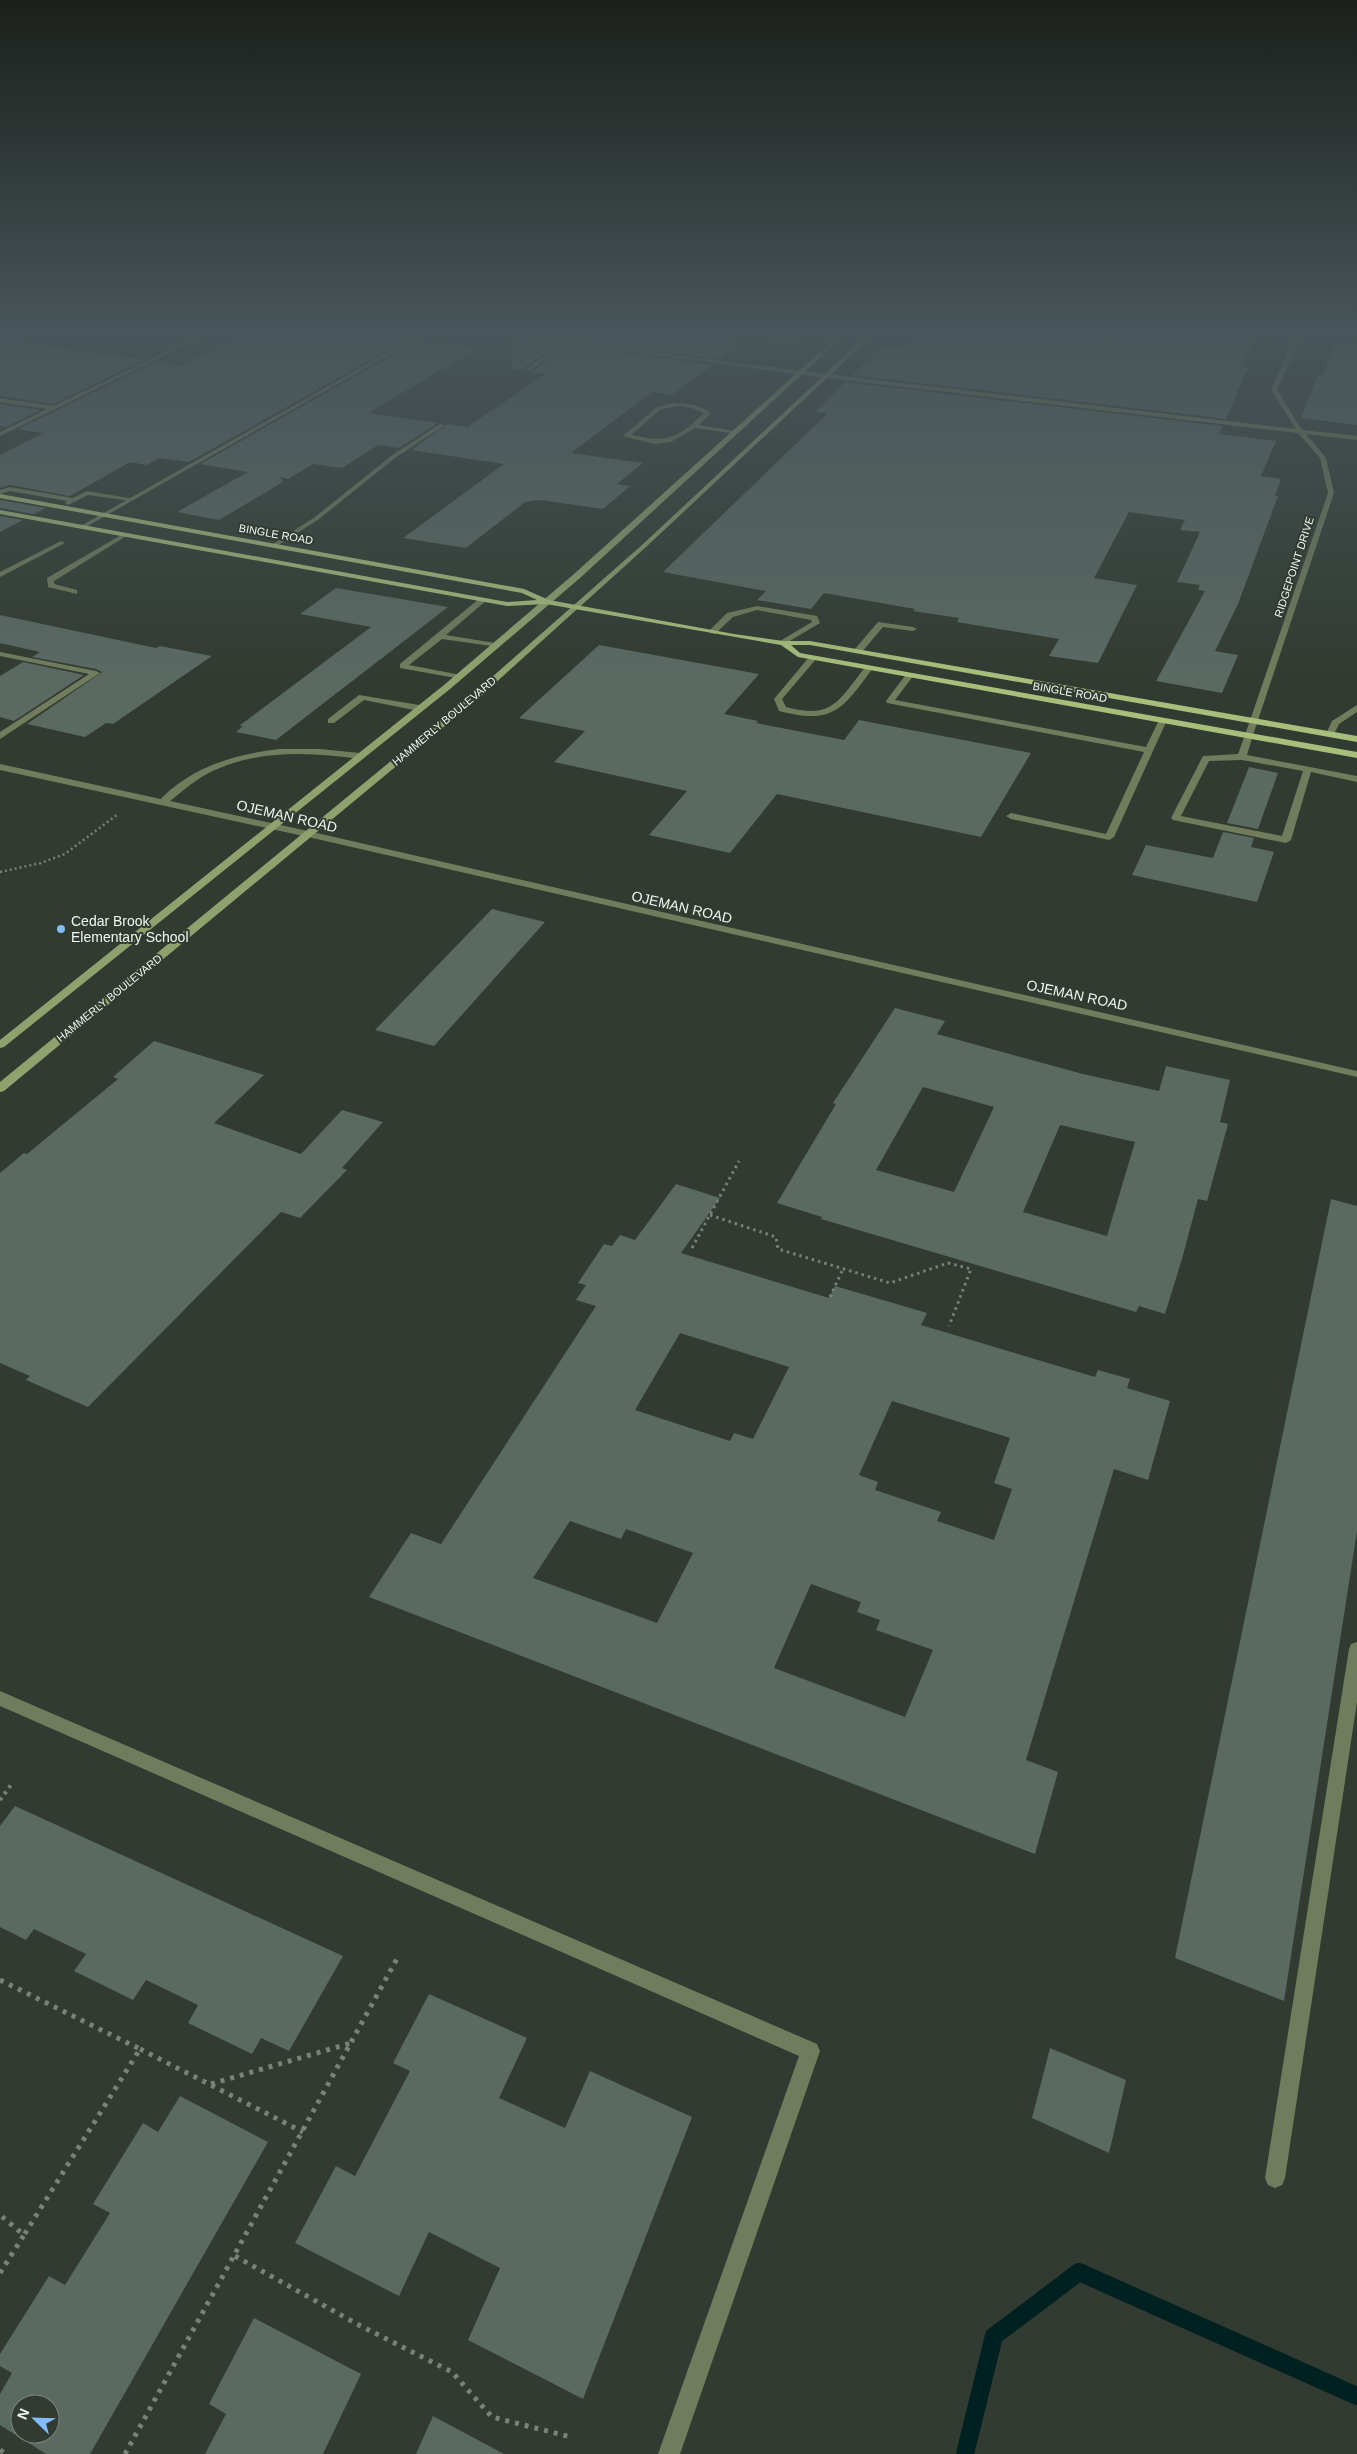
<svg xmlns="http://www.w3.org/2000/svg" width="1357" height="2454" font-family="Helvetica,sans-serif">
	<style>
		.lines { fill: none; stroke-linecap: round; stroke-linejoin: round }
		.stream { stroke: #00211f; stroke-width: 18 }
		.building { fill: #5a6962; fill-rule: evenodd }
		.path-far3 { stroke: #798279; stroke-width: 2.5; stroke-dasharray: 2 3; stroke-linecap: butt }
		.path-far2 { stroke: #798279; stroke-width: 3; stroke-dasharray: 2.5 4; stroke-linecap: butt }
		.path-far1 { stroke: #798279; stroke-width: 4; stroke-dasharray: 3 4.5; stroke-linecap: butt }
		.path { stroke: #798279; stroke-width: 5; stroke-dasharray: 4 6; stroke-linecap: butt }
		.service { fill: #707c5b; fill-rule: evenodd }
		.minor { fill: #707c5b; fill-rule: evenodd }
		.secondary { fill: #8fa26e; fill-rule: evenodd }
		.primary { fill: #a7bf7b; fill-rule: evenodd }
		.poi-dot { fill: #83bcfb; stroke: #313b31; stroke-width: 2 }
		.labels { text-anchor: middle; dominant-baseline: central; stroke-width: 4; stroke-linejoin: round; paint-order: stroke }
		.far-street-label { font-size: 11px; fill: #f1f7f1; stroke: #313b31 }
		.street-label { font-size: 14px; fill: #f1f7f1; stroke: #313b31 }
		.poi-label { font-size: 14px; fill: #f1f7f1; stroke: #313b31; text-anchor: start }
	</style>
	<rect width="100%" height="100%" fill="#313b31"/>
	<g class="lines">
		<!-- stream -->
		<path class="stream" d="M965,2454l29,-118 85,-64 278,124"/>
	</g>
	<!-- building -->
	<g class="building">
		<path d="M246,334h114l47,5 -218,123 -30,-4 -13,7 -16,-3 -60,34 -60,-11 -10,3v-33l43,-22 -25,-4 138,-67 24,4z"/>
		<path d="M524,334h192l-8,5 32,4 -20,16z"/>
		<path d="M922,334h32l79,7 7,-7h66l-13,20 2,3 6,-1 15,-22h142l-17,33h7l-22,52 -374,-44 31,-29 22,2z"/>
		<path d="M513,338l44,6 -32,23 -1,4 -13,-2z"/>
		<path d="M0,339l144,21 -91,44 -53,-8z"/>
		<path d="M418,341l60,7 -110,65 70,10 -39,25 -21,-3 -36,23 -29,-4 -25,15 -8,-2 3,5 -64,38 -42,-8 71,-40 -48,-8z"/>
		<path d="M1335,344l22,2v79l-56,-7 17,-44 5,1z"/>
		<path d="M568,345l144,20 -40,30 -20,-3 -81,61 72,10 -26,21 13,2 -27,23 -63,-9 -15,2 -59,46 -63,-10 101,-74 -93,-14 36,-26 20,3 79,-53 -14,-2z"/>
		<path d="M845,382l378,44 -4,8 57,7 -15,35 20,3 -6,17h3l-40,108 -23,47 23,4 -16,38 -66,-12 49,-90 -7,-1 2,-5 -23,-3 23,-50 -20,-2 5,-10 -56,-8 -35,66 43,7 -39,78 -49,-7 10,-17 -102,-17 2,-4 -46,-7 2,-2 -91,-16 -13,16 -54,-9 9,-9 -103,-19 165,-159 -13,-1z"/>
		<path d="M0,404l41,6 -35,17 -6,-1z"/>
		<path d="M0,500l46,8 -12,6 -34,-6z"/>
		<path d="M0,516l23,4 -23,12z"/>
		<path d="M336,588l112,19 -172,133 -40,-8 7,-6h-4l132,-99 -71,-13z"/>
		<path d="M0,615l156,33 4,-2 52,10 -99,68 -7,-1 -21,14 -58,-13 75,-52 -6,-3 -64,-12 8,-5 -40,-9z"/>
		<path d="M599,645l160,29 -35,40 34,7 -2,2 88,17 15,-20 172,33 -50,84 -204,-43 -47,59 -81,-18 38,-44 -133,-29 31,-31 -66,-13z"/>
		<path d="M23,662l61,13 -70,46 -14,-4v-41z"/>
		<path d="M1249,767l29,6 -20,56 -31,-6z"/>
		<path d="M1223,832l31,6 -3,9 23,5 -17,50 -125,-27 14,-30 67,13z"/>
		<path d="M492,909l53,13 -111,124 -59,-16z"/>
		<path d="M895,1008l50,13 -8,13 146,40 76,17 7,-25 64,14 -10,42 8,2 -21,77 -9,-2 -16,60 -17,55 -26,-8 -3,6 -315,-93 1,-2 -45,-14 59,-99 -3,-1zM923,1087l71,20 -40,85 -78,-22zM1060,1125l75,17 -28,94 -84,-24z"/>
		<path d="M154,1041l110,34 -50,48 87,31 41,-44 41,12 -41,46 5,2 -47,48 -19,-6 -193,195 -62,-27 4,-4 -30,-13v-190l24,-20 3,1 91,-75 -5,-2z"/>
		<path d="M676,1184l44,14 -39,55 148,45 6,-12 92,27 -6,12 174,52 3,-7 32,9 -3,9 43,13 -22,79 -34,-11 -88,291 32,12 -23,82 -666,-257 42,-64 30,11 155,-238 -20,-6 10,-15 -8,-2 26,-39 8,2 8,-11 15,5zM680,1333l109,34 -36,72 -19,-6 -4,8 -95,-31zM892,1401l118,37 -16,45 18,6 -18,51 -57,-19 4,-9 -66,-22 3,-8 -19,-7zM570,1521l51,18 5,-10 67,24 -36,70 -124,-45zM811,1584l50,18 -4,10 23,8 -4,10 57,20 -28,67 -131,-49z"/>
		<path d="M1331,1199l26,7v325l-73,470 -109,-43z"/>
		<path d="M15,1806l328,150 -54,95 -28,-13 -9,16 -64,-31 10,-18 -52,-25 -13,20 -59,-29 12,-17 -52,-25 -8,11 -26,-13v-101z"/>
		<path d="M429,1994l98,44 -28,60 66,30 25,-57 102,46 -109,282 -115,-59 32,-72 -71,-36 -30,64 -104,-53 41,-77 19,10 55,-105 -17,-8z"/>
		<path d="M1050,2048l76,32 -17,73 -77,-35z"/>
		<path d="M180,2096l88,46 -178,312h-44l-46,-29v-31l12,-21 -12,-7v-12l49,-78 16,9 45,-72 -17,-9 50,-81 15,9zM20,2404h30v30h-30z"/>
		<path d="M254,2318l107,56 -38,80h-118l21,-40 -17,-10z"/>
		<path d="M433,2416l71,38h-88z"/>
	</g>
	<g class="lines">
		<!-- path-far3 -->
		<path class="path-far3" d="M0,872l41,-9 24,-9 52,-39"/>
		<!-- path-far2 -->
		<g class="path-far2">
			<path d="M710,1215l66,22 2,12 112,34 58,-20 23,6 -22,57"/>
			<path d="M692,1248l47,-87"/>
			<path d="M830,1297l13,-28"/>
		</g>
		<!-- path-far1 -->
		<path class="path-far1" d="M0,1800l11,-15"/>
		<!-- path -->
		<g class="path">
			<path d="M0,1980l140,69 -116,186 -24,-20"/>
			<path d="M140,2049l163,83"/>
			<path d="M211,2084l140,-41"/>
			<path d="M235,2256l122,68 95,48 40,45 79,20"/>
			<path d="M0,2273l24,-38"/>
			<path d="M0,2450l6,4"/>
			<path d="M125,2454l274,-499"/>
		</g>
		<!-- service -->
		<g class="service">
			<path d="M733,334l56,4 17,-4 36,3 -3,2 -26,-3 -24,6z"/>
			<path d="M1108,334h6l-15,21h-4z"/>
			<path d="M564,341l5,1 -39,29h-4v-2z"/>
			<path d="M674,403l21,2 15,7v2l-11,11 40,7 -3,2 -41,-6 -24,14 -17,2 -31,-8 34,-29zM680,406l12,2 12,5c-27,26 -37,30 -73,22l30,-26z"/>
			<path d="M440,424l5,1 -50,33 -76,61 -42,27h-4v-2l42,-27 76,-61z"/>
			<path d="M10,487l63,11 14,-7 47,8 -3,2 -43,-6 -20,10 -3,-2 2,-2 -57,-10 -10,3v-4z"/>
			<path d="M123,534l5,1 -74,46v3l23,6v4l-29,-7 -1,-9z"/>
			<path d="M61,541l4,2 -2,1 -63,33v-5z"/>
			<path d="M480,598l7,2 -41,35 49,8h3v4l-56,-8 -33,26 52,10v4l-61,-11v-4z"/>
			<path d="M757,606l60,10 3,7 -37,22h-3v-4l32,-19 -1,-2 -54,-10 -24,7 -18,17 -7,-2 19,-19z"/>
			<path d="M878,622l35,5 4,2 -4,2 -30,-4 -22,26h-6v-4z"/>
			<path d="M0,652l96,19 4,2 -100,66v-7l89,-58 -89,-18z"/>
			<path d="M810,656l7,2 -35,41 4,8c47,13 53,-7 80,-41l7,2c-31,42 -40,57 -94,43l-5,-12z"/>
			<path d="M907,673l7,2 -19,25 251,47 14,-29 7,2 -53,117 -5,3 -98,-21 -5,-3 5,-3 95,21 38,-82 -257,-49 -1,-2z"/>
			<path d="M359,695l60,10 4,3 -4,3 -55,-11 -30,23h-6v-4z"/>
			<path d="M1357,705v7l-18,12 -6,12h-6l-1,-2 6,-13z"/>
			<path d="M1249,732l4,3 -6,20 110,21v6l-46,-10 -20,68 -5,3 -113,-23 -2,-2 32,-62 35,-2 7,-19zM1242,760l61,11 -21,65 -101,-20 28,-55z"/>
			<path d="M279,749h41l40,4 4,3 -4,3c-52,-7 -107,-10 -155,16 -14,8 -27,20 -40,30l-8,-2c31,-35 77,-49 122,-54z"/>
			<path d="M1357,1642v60l-72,476 -3,7 -7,3 -7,-3 -3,-7 84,-529 2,-5z"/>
		</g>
		<!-- minor -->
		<g class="minor">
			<path d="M202,334h7l-209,102v-4l47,-23 -47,-7v-4l53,8z"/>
			<path d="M420,334h6l-342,194 -5,-1z"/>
			<path d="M497,334h14l315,40 470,55 -25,-39 25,-56h6l-25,56 25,40 55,6v4l-51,-6 20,24 8,35 -81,242 -4,3 -4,-3 83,-242 -8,-35 -22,-25 -472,-55z"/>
			<path d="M0,764l308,67 1049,240v6l-1049,-240 -308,-67z"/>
			<path d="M0,1691l817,353 3,7 -140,403h-22l141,-398 -799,-350z"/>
		</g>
		<!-- secondary -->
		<g class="secondary">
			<path d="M840,334h6l-266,244 -130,111 -446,358 -4,1v-8l444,-355 130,-111z"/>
			<path d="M868,334h6l-228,213 -165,149 -477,395 -4,1v-10l475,-390 167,-147z"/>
		</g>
		<!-- primary -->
		<path class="primary" d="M0,494l524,95 25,11 185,34 49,7h27l547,95v6l-547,-97h-19l9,8 557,99v6l-559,-101 -17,-12 -235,-41 -39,2 -507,-92v-4l507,92 30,-2 -15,-7 -522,-95z"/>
	</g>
	<!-- sky -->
	<linearGradient id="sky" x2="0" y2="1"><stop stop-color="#1b201b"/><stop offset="0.49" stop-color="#48555a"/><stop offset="1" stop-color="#48555a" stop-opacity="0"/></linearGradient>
	<rect width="1357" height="677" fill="url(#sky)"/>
	<!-- markers -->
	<circle class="poi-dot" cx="61" cy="929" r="5"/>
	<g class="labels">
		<!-- far-street labels -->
		<g class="far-street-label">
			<text transform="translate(276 534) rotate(10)">BINGLE ROAD</text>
			<text transform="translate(1294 567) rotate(-72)">RIDGEPOINT DRIVE</text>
			<text transform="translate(1070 692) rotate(10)">BINGLE ROAD</text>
			<text transform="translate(444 721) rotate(-40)">HAMMERLY BOULEVARD</text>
			<text transform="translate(109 998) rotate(-39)">HAMMERLY BOULEVARD</text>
		</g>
		<!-- street labels -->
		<g class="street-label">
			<text transform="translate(287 816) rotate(13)">OJEMAN ROAD</text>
			<text transform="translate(682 907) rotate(13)">OJEMAN ROAD</text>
			<text transform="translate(1077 995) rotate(12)">OJEMAN ROAD</text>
		</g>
		<!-- poi labels -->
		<g class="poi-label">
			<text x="71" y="921">Cedar Brook<tspan x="71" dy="16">Elementary School</tspan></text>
		</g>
	</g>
	<!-- north arrow -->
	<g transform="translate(35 2419) rotate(293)"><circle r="24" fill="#313b31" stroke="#7e867e"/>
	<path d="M0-4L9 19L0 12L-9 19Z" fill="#83bcfb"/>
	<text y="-8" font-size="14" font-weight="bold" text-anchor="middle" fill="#f1f7f1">N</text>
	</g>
</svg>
